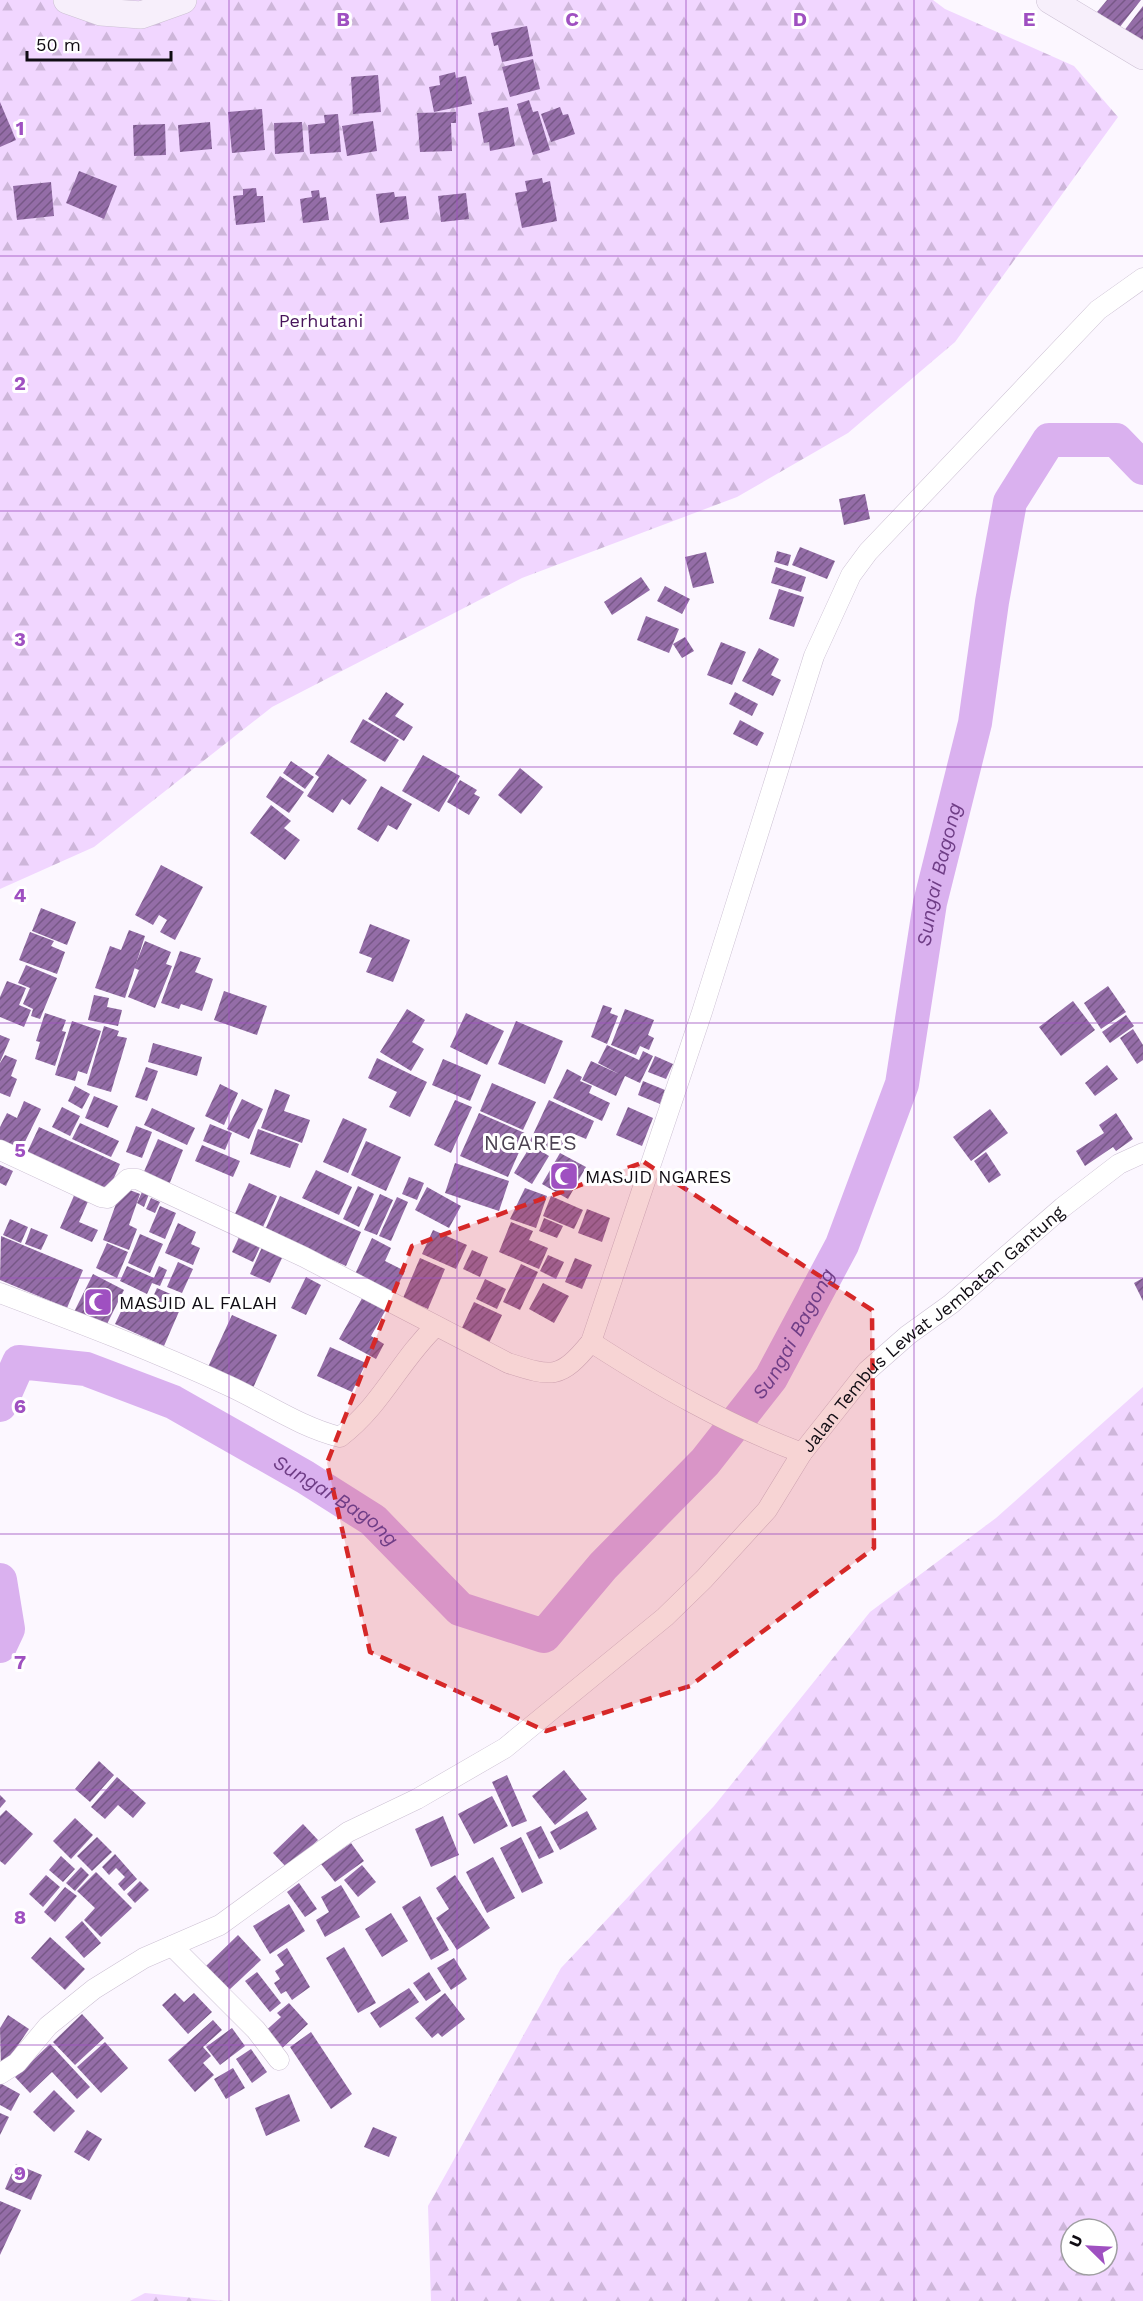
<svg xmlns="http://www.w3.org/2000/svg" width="1143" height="2301" font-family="'Work Sans',sans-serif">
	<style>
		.forest { fill: url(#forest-firs); fill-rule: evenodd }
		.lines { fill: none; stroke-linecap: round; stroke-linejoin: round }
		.river { stroke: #dab1ef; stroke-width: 34 }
		.building { fill: url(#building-hatch) }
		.minor-casing { stroke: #ccc0d3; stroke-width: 21 }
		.secondary-casing { stroke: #ccc0d3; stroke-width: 28 }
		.minor { stroke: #fff; stroke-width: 20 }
		.secondary { stroke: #f7effb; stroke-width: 27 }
		.marked { fill: #d62828; fill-opacity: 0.2; stroke: #d62828; stroke-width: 4.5; stroke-dasharray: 12 8; stroke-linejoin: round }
		.grid { fill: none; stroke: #9f50c1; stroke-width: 1.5; stroke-opacity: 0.55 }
		.labels { text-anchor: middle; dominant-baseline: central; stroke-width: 6; stroke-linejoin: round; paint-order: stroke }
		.park-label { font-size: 18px; fill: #47135b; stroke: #fff }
		.poi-label { font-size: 18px; fill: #100c13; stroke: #fff; text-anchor: start }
		.street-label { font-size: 18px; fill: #100c13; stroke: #fff }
		.water-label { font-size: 20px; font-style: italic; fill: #6f3d86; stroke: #fff }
		.quarter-label { font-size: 21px; letter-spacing: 1.5px; fill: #4c4252; stroke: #fff }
		.grid-label { font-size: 20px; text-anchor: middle; font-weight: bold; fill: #9f50c1; stroke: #fff; stroke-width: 6; stroke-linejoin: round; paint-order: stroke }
	</style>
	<defs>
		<pattern id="forest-firs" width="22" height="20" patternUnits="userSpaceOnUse" patternTransform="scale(1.5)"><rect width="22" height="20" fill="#f1d6ff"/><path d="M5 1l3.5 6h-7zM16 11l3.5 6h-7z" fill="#ceb6da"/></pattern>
		<pattern id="building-hatch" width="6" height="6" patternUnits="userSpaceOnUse" patternTransform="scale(1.5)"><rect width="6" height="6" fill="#946da7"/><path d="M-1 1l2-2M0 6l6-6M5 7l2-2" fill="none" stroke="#775887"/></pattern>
	</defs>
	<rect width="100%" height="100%" fill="#fcf7ff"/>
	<!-- forest -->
	<g class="forest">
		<path d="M0,0h933l12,9 129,57 44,51 -163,225 -107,91 -111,64 -215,81 -250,129 -178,140 -94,42z"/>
		<path d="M1143,1387v914h-712l-3,-95 133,-238 153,-162 156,-194 126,-94zM1071,2229h36v36h-36z"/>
		<path d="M145,2293l79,8h-94z"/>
	</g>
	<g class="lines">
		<!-- river -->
		<g class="river">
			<path id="s1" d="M0,1405l19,-43 67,7 87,33 132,75 68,43 87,89 84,27 59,-70 102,-104 66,-84 71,-133 60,-161 28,-181 45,-180 17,-121 18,-100 39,-62h67l27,28"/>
			<path d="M0,1580l8,49 -8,17"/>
		</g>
	</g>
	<!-- building -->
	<g class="building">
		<path d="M1107,0h34l-22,28 -22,-16z"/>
		<path d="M1143,6v40l-23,-10z"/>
		<path d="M527,26l6,30 -31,6 -4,-17 -4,1 -3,-13z"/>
		<path d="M533,59l7,30 -30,8 -8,-30z"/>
		<path d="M455,72l1,6 10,-2 6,28 -38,8 -5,-25 11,-2 -1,-9z"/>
		<path d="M378,75l3,37 -28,2 -2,-37z"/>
		<path d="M529,100l4,12 5,-1 12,39 -17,5 -16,-51z"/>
		<path d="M0,102l16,38 -16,7z"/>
		<path d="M508,107l7,39 -25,5 -1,-9 -5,1 -6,-30z"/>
		<path d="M560,107l3,8 5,-1 7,20 -24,8 -10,-28z"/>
		<path d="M262,109l3,41 -33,3 -4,-41z"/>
		<path d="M456,112v11h-5l1,28 -32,1 -3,-39z"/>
		<path d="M338,114l3,38 -31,2 -2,-29 17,-2 -1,-8z"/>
		<path d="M373,121l4,30 -30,5 -5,-30z"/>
		<path d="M210,122l2,27 -32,3 -2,-27z"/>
		<path d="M302,122l2,30 -29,2 -1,-31z"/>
		<path d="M165,124l1,31 -32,1 -1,-31z"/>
		<path d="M79,171l38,15 -13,33 -38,-16z"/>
		<path d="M542,178l1,5 7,-2 7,40 -35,7 -7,-35 12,-2 -2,-10z"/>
		<path d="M51,182l3,34 -37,4 -4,-34z"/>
		<path d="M256,188l1,8h6l2,26 -29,3 -3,-29 10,-1v-6z"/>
		<path d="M319,190l1,8 6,-1 3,23 -26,3 -3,-24 12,-2 -1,-6z"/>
		<path d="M394,192l1,5 11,-1 3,23 -29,4 -4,-29z"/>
		<path d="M466,193l3,26 -28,3 -3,-26z"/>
		<path d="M865,494l5,25 -26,6 -5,-26z"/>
		<path d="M800,547l35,14 -8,18 -35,-14z"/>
		<path d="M777,551l14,4 -3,11 -14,-4z"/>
		<path d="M706,552l8,31 -21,5 -8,-31z"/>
		<path d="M776,567l30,10 -5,15 -30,-9z"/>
		<path d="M641,577l9,13 -38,25 -8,-13z"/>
		<path d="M665,586l25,13 -8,15 -25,-13z"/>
		<path d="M779,589l25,8 -10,30 -25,-8z"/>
		<path d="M646,616l33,13 -10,24 -32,-13z"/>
		<path d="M685,637l9,14 -12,7 -9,-14z"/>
		<path d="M721,642l25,10 -14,33 -25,-10z"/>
		<path d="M759,648l20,11 -8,16 10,5 -8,16 -31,-15z"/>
		<path d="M386,692l18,12 -9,12 18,11 -9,14 -36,-22z"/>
		<path d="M735,692l23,12 -6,12 -23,-12z"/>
		<path d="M363,719l36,21 -14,22 -35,-20z"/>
		<path d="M740,720l24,13 -7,13 -24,-12z"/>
		<path d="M328,754l39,26 -17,25 -8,-6 -9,14 -26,-17 12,-19 -4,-3z"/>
		<path d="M423,755l37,21 -21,36 -37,-21z"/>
		<path d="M291,761l23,16 -9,12 -22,-16z"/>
		<path d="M520,768l23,19 -22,27 -23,-19z"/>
		<path d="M280,776l24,16 -15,21 -23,-16z"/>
		<path d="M460,780l17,10 -3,4 6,3 -11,18 -22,-13z"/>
		<path d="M381,786l31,18 -15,26 -9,-5 -10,17 -21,-13z"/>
		<path d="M271,805l20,16 -7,7 16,12 -15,20 -35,-27z"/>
		<path d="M161,865l42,22 -28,53 -15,-8 7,-12 -8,-5 -6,10 -18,-10z"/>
		<path d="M41,908l35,14 -9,23 -35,-14z"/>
		<path d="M370,924l40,16 -17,42 -27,-10 6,-14 -13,-5z"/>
		<path d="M129,930l16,6 -20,62 -30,-10 15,-42 11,4z"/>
		<path d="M30,932l24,9 -3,5 14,6 -8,22 -38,-14z"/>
		<path d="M145,941l26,11 -5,12 6,2 -17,42 -27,-11 11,-27 -5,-2z"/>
		<path d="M180,951l21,7 -6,14 18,7 -11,32 -21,-7 -2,5 -18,-6z"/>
		<path d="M26,965l31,13 -17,41 -9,-3 2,-7 -10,-5 7,-16 -12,-5z"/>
		<path d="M7,981l19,7 -7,17 12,5 -7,17 -24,-10v-20z"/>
		<path d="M1108,986l18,26 -25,17 -17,-26z"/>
		<path d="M224,991l43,15 -10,29 -43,-15z"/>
		<path d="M94,995l15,3 -2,9 15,3 -4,16 -30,-6z"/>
		<path d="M1073,1001l22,29 -34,26 -22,-29z"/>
		<path d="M603,1005l9,3 -2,5 8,3 -11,28 -16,-7z"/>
		<path d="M407,1009l18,11 -13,22 12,7 -13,22 -31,-19z"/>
		<path d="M625,1009l29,11 -6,15 6,3 -5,12 -9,-4 -4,9 -25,-10z"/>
		<path d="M45,1013l21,7 -4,11 4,1 -11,34 -20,-7 5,-17 -4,-1z"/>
		<path d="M466,1013l38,18 -17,34 -37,-18z"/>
		<path d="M1126,1015l8,11 -24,17 -8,-11z"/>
		<path d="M72,1021l29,10 -14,43 -9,-3 -3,10 -20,-6z"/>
		<path d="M516,1021l47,20 -18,43 -47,-20z"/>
		<path d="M104,1026l15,5 -2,5 10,2 -16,54 -24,-7z"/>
		<path d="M1133,1029l10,16v15l-6,4 -17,-26z"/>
		<path d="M0,1035l10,4 -10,23z"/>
		<path d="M153,1043l49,14 -5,19 -49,-14z"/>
		<path d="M607,1045l32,15 4,-9 10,5 -13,27 -15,-7 -9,20 -34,-16 9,-19 28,13 -21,-11z"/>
		<path d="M5,1055l12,5 -6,16 6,3 -7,18 -10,-4v-30z"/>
		<path d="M655,1056l18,8 -7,15 -18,-7z"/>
		<path d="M377,1058l50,24 -17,35 -21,-10 8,-15 -29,-14z"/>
		<path d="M443,1059l38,16 -11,26 -38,-16z"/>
		<path d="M1107,1065l11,14 -23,17 -10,-13z"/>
		<path d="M146,1067l12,4 -11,30 -12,-4z"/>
		<path d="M567,1069l15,8 -2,4 12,5 -3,7 21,10 -8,18 -49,-23z"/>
		<path d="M643,1081l22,9 -5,14 -22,-9z"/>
		<path d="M492,1083l44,19 -13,28 -43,-19z"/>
		<path d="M220,1084l18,9 -14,32 -19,-9z"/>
		<path d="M75,1086l15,8 -8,15 -14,-8z"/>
		<path d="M275,1089l15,6 -6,16 26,9 -8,23 -41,-15z"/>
		<path d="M94,1096l24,10 -10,22 -23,-10z"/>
		<path d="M242,1099l21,10 -14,30 -22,-10z"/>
		<path d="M455,1100l17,7 -21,46 -17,-8z"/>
		<path d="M549,1100l45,21 -8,18 -12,-5 -8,18 -8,-4 -2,5 -26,-12z"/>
		<path d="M24,1101l17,8 -22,45 -19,-9v-18l7,-14 10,5z"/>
		<path d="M62,1107l18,9 -10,20 -18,-9z"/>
		<path d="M628,1107l25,11 -11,28 -26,-11z"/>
		<path d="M152,1108l43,20 -8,17 -43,-20z"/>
		<path d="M990,1109l18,24 -37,28 -18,-24z"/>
		<path d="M479,1113l48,21 -19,43 -48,-21z"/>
		<path d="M1116,1113l17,26 -17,12 -3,-4 -28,19 -9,-15 28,-18 -5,-8z"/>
		<path d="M343,1118l24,11 -19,44 -25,-11z"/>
		<path d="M80,1123l39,18 -8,16 -39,-18z"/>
		<path d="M210,1124l22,9 -7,17 -22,-9z"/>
		<path d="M136,1126l16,6 -10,26 -16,-6z"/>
		<path d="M39,1127l81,37 -13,30 -82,-37z"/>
		<path d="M258,1129l41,15 -9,24 -40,-14z"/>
		<path d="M158,1139l25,11 -14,35 -26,-11z"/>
		<path d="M366,1141l35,16 -15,34 -35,-16z"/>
		<path d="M202,1145l38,16 -7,16 -38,-16z"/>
		<path d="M531,1145l18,11 -17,28 -18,-11z"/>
		<path d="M986,1152l15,23 -12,8 -15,-22z"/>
		<path d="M560,1153l26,14 -18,32 -26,-15z"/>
		<path d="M455,1163l54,18 -10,30 -54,-18z"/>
		<path d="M0,1165l13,6 -7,15 -6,-3z"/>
		<path d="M316,1170l36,17 -13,28 -37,-17z"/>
		<path d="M409,1177l15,6 -7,17 -15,-6z"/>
		<path d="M249,1183l28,13 -15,33 -28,-13z"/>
		<path d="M358,1186l16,8 -15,33 -16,-8z"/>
		<path d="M122,1187l18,7 -11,31 8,4 -8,21 -26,-10z"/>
		<path d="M427,1187l34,19 -12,22 -34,-18z"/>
		<path d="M525,1188l22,8 -11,32 -26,-9z"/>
		<path d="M76,1191l14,6 -11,25 19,8 -6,12 -32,-14z"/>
		<path d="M142,1192l7,2 -5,13 -7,-4z"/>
		<path d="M380,1194l13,6 -16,35 -13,-5z"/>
		<path d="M280,1196l81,36 -15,34 -81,-36z"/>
		<path d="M551,1196l32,14 -9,19 -31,-13z"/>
		<path d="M397,1197l11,5 -17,39 -12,-5z"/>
		<path d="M151,1198l9,4 -5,11 -9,-4z"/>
		<path d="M160,1206l16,7 -11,26 -16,-7z"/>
		<path d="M587,1209l23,9 -8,24 -24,-9z"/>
		<path d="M544,1218l19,8 -6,12 -18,-7z"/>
		<path d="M10,1219l18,8 -7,16 -18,-8z"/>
		<path d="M511,1222l22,9 -4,9 19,8 -9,21 -40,-17z"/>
		<path d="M178,1223l18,9 -5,12 9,4 -7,17 -28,-12z"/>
		<path d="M31,1228l17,7 -7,15 -16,-6z"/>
		<path d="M433,1230l34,15 -11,24 -34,-15z"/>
		<path d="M140,1234l23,10 -13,29 -22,-10z"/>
		<path d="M240,1235l21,10 -8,17 -21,-10z"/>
		<path d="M1,1236l82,34 -16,38 -67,-28z"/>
		<path d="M372,1238l19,10 -6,13 20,10 -11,22 -39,-19z"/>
		<path d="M107,1243l21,9 -11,26 -21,-10z"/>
		<path d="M263,1245l21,9 -14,29 -20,-9z"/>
		<path d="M472,1250l16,7 -8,20 -17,-8z"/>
		<path d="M548,1255l16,7 -8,17 -16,-8z"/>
		<path d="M420,1258l25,11 -17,40 -25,-11z"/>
		<path d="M575,1258l17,7 -10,24 -17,-7z"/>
		<path d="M178,1262l15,7 -11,24 -15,-6z"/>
		<path d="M521,1264l17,8 -18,38 -17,-8z"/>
		<path d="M127,1266l27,12 5,-12 8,4 -7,16 -8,-3 -5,11 -27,-13z"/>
		<path d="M93,1274l31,16 -20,40 -31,-16z"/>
		<path d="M306,1277l15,8 -15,30 -15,-7z"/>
		<path d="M1143,1278v23l-9,-18z"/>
		<path d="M485,1279l21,10 -9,20 -21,-10z"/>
		<path d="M543,1283l26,13 -15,27 -25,-14z"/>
		<path d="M157,1288l27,12 -20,46 -49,-22 11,-23 21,9z"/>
		<path d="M365,1293l23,13 -17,30 13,8 -8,15 -37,-20z"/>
		<path d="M474,1302l28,13 -14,30 -28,-13z"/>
		<path d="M232,1315l45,20 -24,53 -45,-21z"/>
		<path d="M330,1347l36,16 -14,29 -35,-16z"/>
		<path d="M99,1761l15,14 -24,27 -15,-13z"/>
		<path d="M564,1770l23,29 -32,26 -23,-29z"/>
		<path d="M507,1775l20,46 -15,6 -20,-45z"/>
		<path d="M117,1777l29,26 -13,15 -15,-13 -13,14 -14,-12z"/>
		<path d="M0,1795l6,6 -6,7z"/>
		<path d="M492,1796l16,30 -34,18 -16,-30z"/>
		<path d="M6,1810l27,24 -28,31 -5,-4v-45z"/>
		<path d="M587,1811l10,18 -37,21 -10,-18z"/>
		<path d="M443,1816l16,39 -28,12 -16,-38z"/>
		<path d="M75,1818l18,17 -22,24 -18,-18z"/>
		<path d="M303,1824l15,16 -30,29 -15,-16z"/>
		<path d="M541,1826l13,26 -15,7 -13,-26z"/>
		<path d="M97,1837l15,15 -20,19 -15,-15z"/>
		<path d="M521,1837l22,46 -21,10 -22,-45z"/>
		<path d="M351,1843l13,18 -29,21 -14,-18z"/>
		<path d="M115,1854l22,25 -13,12 -6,-7 7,-7 -9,-9 -7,7 -7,-8z"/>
		<path d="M61,1856l14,13 -12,13 -14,-12z"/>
		<path d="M493,1857l22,41 -28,15 -21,-41z"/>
		<path d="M362,1865l14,17 -18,15 -14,-17z"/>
		<path d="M81,1867l8,8 -14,16 -9,-8z"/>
		<path d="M96,1872l36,36 -31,29 -17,-17 11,-12 -18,-17z"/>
		<path d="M46,1875l14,12 -17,20 -14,-13z"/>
		<path d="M455,1875l35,53 -33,22 -21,-32 13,-9 -13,-21z"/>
		<path d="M140,1881l9,9 -14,13 -8,-9z"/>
		<path d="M299,1883l18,26 -12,8 -18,-25z"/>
		<path d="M341,1885l19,32 -35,20 -9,-17 13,-8 -8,-15z"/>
		<path d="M65,1887l12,9 -22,26 -11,-10z"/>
		<path d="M420,1896l29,54 -18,10 -29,-53z"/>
		<path d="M289,1904l16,27 -35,23 -17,-28z"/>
		<path d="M391,1913l17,28 -26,16 -17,-28z"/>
		<path d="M82,1921l19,22 -17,15 -19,-21z"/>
		<path d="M238,1935l23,25 -33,31 -23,-24z"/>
		<path d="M50,1937l35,32 -20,21 -34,-32z"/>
		<path d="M344,1947l32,56 -18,10 -32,-55z"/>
		<path d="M287,1948l23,39 -18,13 -6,-9 -5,3 -7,-11 6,-4 -5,-8 9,-6 -7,-10z"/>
		<path d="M454,1958l13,21 -16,11 -14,-22z"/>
		<path d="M257,1972l24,31 -11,9 -25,-31z"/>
		<path d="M429,1972l12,19 -15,10 -13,-18z"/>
		<path d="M409,1988l10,14 -39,26 -10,-15z"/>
		<path d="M175,1993l9,9 10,-9 18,19 -24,22 -26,-29z"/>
		<path d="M445,1993l20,26 -23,18 -4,-4 -6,5 -17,-20z"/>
		<path d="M289,2003l19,21 -30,28 -16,-18 19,-17 -4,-4z"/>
		<path d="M82,2014l22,24 -29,27 -22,-23z"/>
		<path d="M8,2015l21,14 -28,41 -1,-42z"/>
		<path d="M213,2020l9,10 -19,17 8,9 -8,7 11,12 -19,17 -27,-32z"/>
		<path d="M232,2028l13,18 -25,19 -14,-18z"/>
		<path d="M311,2032l41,62 -21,15 -41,-62z"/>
		<path d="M105,2042l23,26 -27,25 -24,-26z"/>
		<path d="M50,2044l40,43 -13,12 -25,-27 -22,21 -15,-16z"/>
		<path d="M251,2049l16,23 -15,11 -16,-24z"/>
		<path d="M233,2068l12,20 -19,11 -12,-20z"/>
		<path d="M0,2083l20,11 -9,17 -11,-6z"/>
		<path d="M54,2090l21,21 -21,21 -21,-20z"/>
		<path d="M289,2094l11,27 -34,15 -11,-28z"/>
		<path d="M0,2113l9,4 -9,18z"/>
		<path d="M373,2127l24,10 -8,20 -25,-10z"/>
		<path d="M87,2130l15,9 -13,22 -15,-9z"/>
		<path d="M16,2164l26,11 -11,25 -26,-11z"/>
		<path d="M0,2201l21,9 -21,45z"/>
	</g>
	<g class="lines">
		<!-- minor casing -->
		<g class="minor-casing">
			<g id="minor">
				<path d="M0,1150l101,47 7,1 20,-19h9l167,78 204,106c44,14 52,17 83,-21l111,-330 112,-356 37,-81 17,-23 230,-242 45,-32"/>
				<path d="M0,1293c77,29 154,58 229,93 37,17 71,41 111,51 43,-33 59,-76 96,-111"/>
				<path id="s2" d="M591,1342c68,44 136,83 211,111l65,-82 41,-36 43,-31 112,-97 56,-43 24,-11"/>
				<path d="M172,1946l84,84 23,30"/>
				<path d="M0,2074l17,-11 31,-37 46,-37 50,-31 76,-33 128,-93 69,-33 88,-51 160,-131 39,-38 63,-69 35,-57"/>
			</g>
		</g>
		<!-- secondary casing -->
		<g class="secondary-casing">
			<g id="secondary">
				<path d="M67,0l34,12 40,3 42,-15"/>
				<path d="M1050,0l93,56"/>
			</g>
		</g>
		<!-- minor -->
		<use href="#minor" class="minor"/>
		<!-- secondary -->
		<use href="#secondary" class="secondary"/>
	</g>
	<!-- marked area -->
	<path class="marked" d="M644,1162l228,148 2,238 -184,138 -144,45 -176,-79 -43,-189 85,-217z"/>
	<!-- grid -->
	<path class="grid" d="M229,0v2301M457,0v2301M686,0v2301M914,0v2301M0,256h1143M0,511h1143M0,767h1143M0,1023h1143M0,1278h1143M0,1534h1143M0,1790h1143M0,2045h1143"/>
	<!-- icons -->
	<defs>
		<g id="mosque-square" transform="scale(1.5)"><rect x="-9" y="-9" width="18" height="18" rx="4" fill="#9f50c1" stroke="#fff"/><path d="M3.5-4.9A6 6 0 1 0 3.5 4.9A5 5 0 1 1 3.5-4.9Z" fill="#fff"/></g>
	</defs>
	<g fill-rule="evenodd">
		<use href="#mosque-square" x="564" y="1176"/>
		<use href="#mosque-square" x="98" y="1302"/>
	</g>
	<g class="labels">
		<!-- park labels -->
		<g class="park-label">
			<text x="321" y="320">Perhutani</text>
		</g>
		<!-- poi labels -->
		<g class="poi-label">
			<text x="585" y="1176">MASJID NGARES</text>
			<text x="119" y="1302">MASJID AL FALAH</text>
		</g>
		<!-- street labels -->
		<g class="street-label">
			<text stroke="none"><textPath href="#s2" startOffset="420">Jalan Tembus Lewat Jembatan Gantung</textPath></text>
		</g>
		<!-- water labels -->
		<g class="water-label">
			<text stroke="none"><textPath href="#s1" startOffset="1532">Sungai Bagong</textPath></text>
			<text stroke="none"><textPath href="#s1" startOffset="1046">Sungai Bagong</textPath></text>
			<text stroke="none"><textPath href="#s1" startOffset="398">Sungai Bagong</textPath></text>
		</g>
		<!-- quarter labels -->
		<g class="quarter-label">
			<text x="531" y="1142">NGARES</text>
		</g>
	</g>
	<g class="grid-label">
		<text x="343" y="26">B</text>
		<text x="572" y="26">C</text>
		<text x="800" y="26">D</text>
		<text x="1029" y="26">E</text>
		<text x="20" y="135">1</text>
		<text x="20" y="390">2</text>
		<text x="20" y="646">3</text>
		<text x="20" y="902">4</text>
		<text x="20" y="1157">5</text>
		<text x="20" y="1413">6</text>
		<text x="20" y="1669">7</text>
		<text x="20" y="1924">8</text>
		<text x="20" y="2180">9</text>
	</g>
	<!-- north arrow -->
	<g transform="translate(1089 2247) rotate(294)"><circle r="28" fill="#ffffff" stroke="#9f9ea1" stroke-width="1.5"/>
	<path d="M0-4.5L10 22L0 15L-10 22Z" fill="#9f50c1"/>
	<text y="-9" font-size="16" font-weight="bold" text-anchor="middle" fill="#100c13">U</text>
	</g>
	<!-- scale -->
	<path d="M27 51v9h144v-9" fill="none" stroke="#100c13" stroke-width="3"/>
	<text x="36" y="51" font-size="18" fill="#100c13" stroke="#ffffff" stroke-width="4.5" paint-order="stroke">50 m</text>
</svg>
